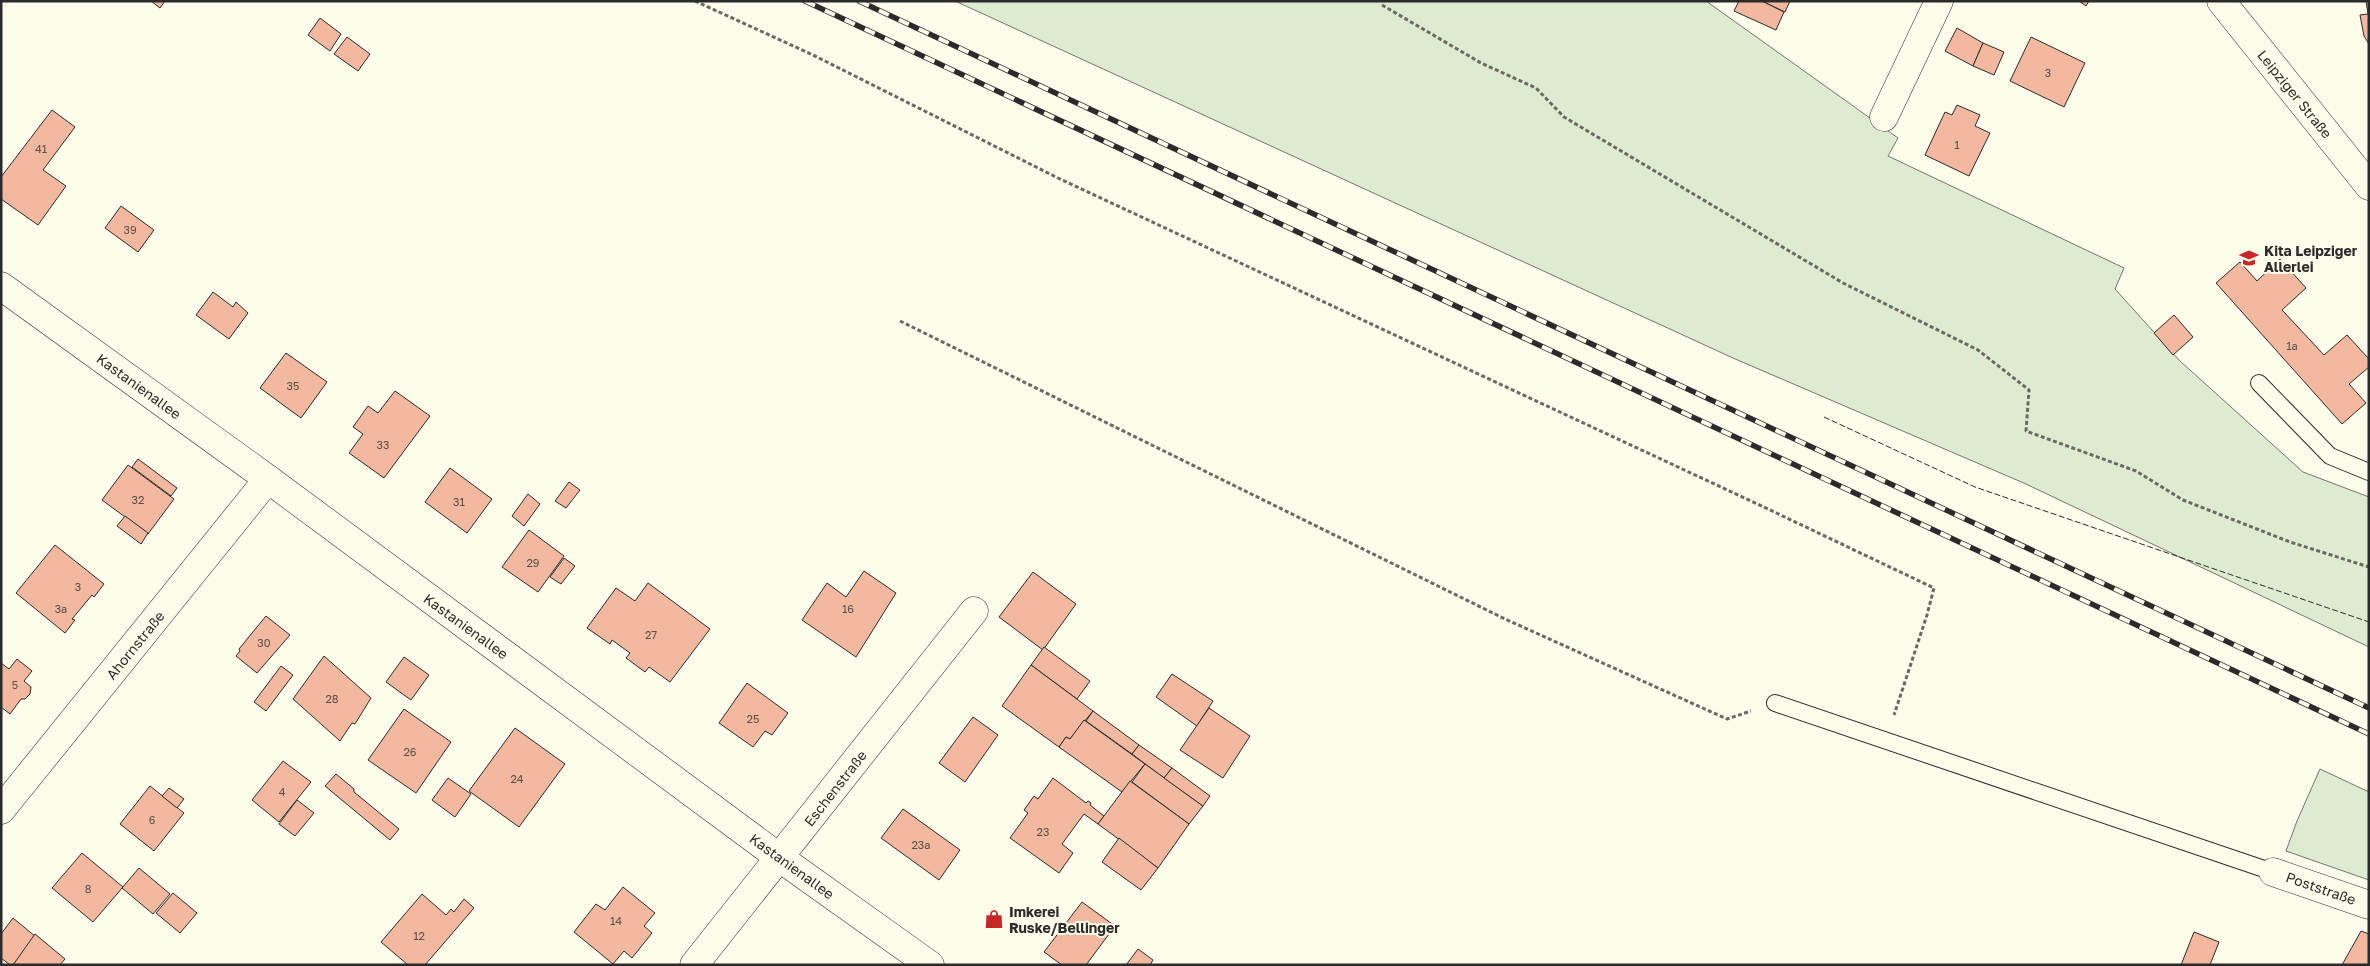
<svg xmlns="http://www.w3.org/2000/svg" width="2370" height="966" font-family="'Golos Text',sans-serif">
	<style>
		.green { fill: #deebd1; stroke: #74746e }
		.building { fill: #f2b8a0; stroke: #2b2b2b }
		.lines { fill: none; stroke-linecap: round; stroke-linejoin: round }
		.lane-casing { stroke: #2b2b2b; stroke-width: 18 }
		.street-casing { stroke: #2b2b2b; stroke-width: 29 }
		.path { stroke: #6a6964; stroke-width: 3; stroke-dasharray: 4 2.5; stroke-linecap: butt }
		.lane { stroke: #fdfbea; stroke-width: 16 }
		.street { stroke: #fdfbea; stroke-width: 28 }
		.rail-casing { stroke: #2b2b2b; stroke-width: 5.5 }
		.rail { stroke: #fdfbea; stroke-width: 4; stroke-dasharray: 11; stroke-linecap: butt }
		.fence { stroke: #2b2b2b; stroke-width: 1; stroke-dasharray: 6 2.5; stroke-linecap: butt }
		.labels { text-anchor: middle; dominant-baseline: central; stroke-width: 4; stroke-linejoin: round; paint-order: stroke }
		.number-label { font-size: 11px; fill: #5d4e48 }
		.street-label { font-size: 14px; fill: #2b2b2b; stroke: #fdfbea }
		.poi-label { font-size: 14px; font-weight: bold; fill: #2b2b2b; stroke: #fdfbea; text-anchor: start }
	</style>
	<rect width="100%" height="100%" fill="#fdfbea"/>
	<!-- green -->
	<g class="green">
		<path d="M955,1h751l192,137 -10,18 236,112 -9,21 65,72 123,111 66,25v150l-343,-163 -293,-126z"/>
		<path d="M2320,769l49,23v88l-83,-29 11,-30z"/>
	</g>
	<!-- building -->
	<g class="building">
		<path d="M151,1h14l-5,7z"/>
		<path d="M1739,1h23l22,11 -8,18 -42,-19z"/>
		<path d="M1762,1h28l-5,11z"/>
		<path d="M2079,1h10l-3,5z"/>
		<path d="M2366,1h3v43l-5,-8 -4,-21 8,-1z"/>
		<path d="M320,18l21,16 -11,17 -22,-16z"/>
		<path d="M1957,28l26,15 -10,23 -28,-15z"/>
		<path d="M347,37l23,17 -12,17 -24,-17z"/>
		<path d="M2031,37l54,26 -21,44 -54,-26z"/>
		<path d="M1983,43l21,9 -10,23 -21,-9z"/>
		<path d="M1957,105l23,10 -5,11 15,7 -21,43 -44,-21 20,-43 7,3z"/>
		<path d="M52,110l23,17 -32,43 23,16 -28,39 -37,-26v-22z"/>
		<path d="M121,206l33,24 -16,22 -33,-24z"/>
		<path d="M2280,259l26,29 -24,22 42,45 23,-20 22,24v8l-20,17 17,19 -24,21 -126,-141 24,-21 17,19z"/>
		<path d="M213,292l20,15 3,-5 12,11 -19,26 -33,-24z"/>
		<path d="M2174,315l19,22 -20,18 -19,-22z"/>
		<path d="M286,353l41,29 -26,36 -41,-30z"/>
		<path d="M395,391l35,25 -46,62 -35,-25 14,-19 -10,-7 15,-21 10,7z"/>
		<path d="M138,459l39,29 -6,8 -39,-29z"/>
		<path d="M128,465l46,34 -26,35 -46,-34z"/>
		<path d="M450,468l42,31 -25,34 -42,-31z"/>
		<path d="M569,482l11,8 -14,18 -11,-7z"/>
		<path d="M528,494l12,10 -16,22 -12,-10z"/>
		<path d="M125,516l23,17 -7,11 -24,-18z"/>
		<path d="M529,530l35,26 -26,36 -36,-25z"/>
		<path d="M55,545l49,39 -10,13 -2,-2 -20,24 3,1 -10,13 -49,-40z"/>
		<path d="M564,558l11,8 -14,18 -11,-7z"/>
		<path d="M864,571l32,22 -40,64 -54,-37 25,-37 19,14z"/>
		<path d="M1033,572l43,32 -33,46 -44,-33z"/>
		<path d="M648,583l62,46 -40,53 -21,-15 -4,5 -19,-14 4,-5 -18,-13 -2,4 -23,-16 29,-40 19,13z"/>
		<path d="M266,616l24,19 -33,38 -21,-17 4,-5 -1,-2z"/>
		<path d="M1044,647l46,34 -13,18 -46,-34z"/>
		<path d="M324,656l47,42 -16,26 -3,-1 -12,18 -47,-42z"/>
		<path d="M404,657l25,18 -18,25 -25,-18z"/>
		<path d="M17,659l15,12 -8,10 7,6 -1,7 -5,5h-4l-11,15 -9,-7v-44l8,6z"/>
		<path d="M1031,665l62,46 -23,28 -4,-2 -7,10 -57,-41z"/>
		<path d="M281,666l12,9 -27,36 -12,-9z"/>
		<path d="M1172,674l41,27 -16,25 -41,-29z"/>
		<path d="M747,683l41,30 -16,22 -7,-4 -12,16 -34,-24z"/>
		<path d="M1209,708l41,28 -27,42 -43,-28z"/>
		<path d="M404,709l47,33 -35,51 -48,-33z"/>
		<path d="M1093,711l46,34 -7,9 -46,-33z"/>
		<path d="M973,717l25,18 -33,47 -26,-19z"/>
		<path d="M1084,720l61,44 -23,28 -63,-45 7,-10 4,2z"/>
		<path d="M515,728l50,36 -46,63 -50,-36z"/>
		<path d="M1139,745l33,23 -8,10 -32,-24z"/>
		<path d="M283,761l28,21 -32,40 -27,-22z"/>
		<path d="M1145,764l58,42 -14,18 -57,-42z"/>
		<path d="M1172,768l38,28 -7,10 -39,-28z"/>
		<path d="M336,774l18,15v3l45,37 -9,11 -65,-54z"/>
		<path d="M448,778l23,16 -16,23 -23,-17z"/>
		<path d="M1053,778l33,25 2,-2 3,2 -1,2 14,11 -6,8 -14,-10 -22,30 11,9 -14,20 -49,-35 18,-25 -4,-3 10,-14 4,3z"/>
		<path d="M1130,781l59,43 -31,44 -60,-44z"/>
		<path d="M150,786l34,27 -30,38 -34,-27z"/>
		<path d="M169,788l15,11 -7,9 -15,-12z"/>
		<path d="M297,800l17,13 -19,23 -16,-12z"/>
		<path d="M903,809l57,41 -21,30 -58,-42z"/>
		<path d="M1119,838l39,30 -17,22 -39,-28z"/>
		<path d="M82,853l41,34 -30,35 -41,-34z"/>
		<path d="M139,868l31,26 -17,20 -31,-26z"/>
		<path d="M623,887l32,26 -11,13 8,7 -20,25 -8,-7 -11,13 -39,-32 22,-28 9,6z"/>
		<path d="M173,893l24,20 -17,20 -24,-20z"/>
		<path d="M422,894l24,21 5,-6 3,3 10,-13 10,9 -49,57h-17l-27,-23z"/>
		<path d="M1082,902l33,24 -29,39h-24l-18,-13z"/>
		<path d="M13,918l23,19 -23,28h-3l-9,-7v-24z"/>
		<path d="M2361,931l8,3v31h-27z"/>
		<path d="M2194,932l25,10 -9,23h-29z"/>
		<path d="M35,934l30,25 -5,6h-47z"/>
		<path d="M1138,949l15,11 -3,5h-24z"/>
	</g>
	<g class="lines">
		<!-- lane casing -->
		<g class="lane-casing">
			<g id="lane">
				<path d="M2259,383l71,73 39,16"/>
				<path d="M1775,703l498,169"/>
			</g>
		</g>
		<!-- street casing -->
		<g class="street-casing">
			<g id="street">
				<path d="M2221,1l148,185"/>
				<path d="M1884,117l55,-116"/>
				<path d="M1,286l267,193 512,379 150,107"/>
				<path d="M1,810l267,-331"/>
				<path d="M2273,872l96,33"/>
				<path d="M694,965l280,-354"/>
			</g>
		</g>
		<!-- path -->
		<g class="path">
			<path d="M695,1l118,54 245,123 710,331 166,79 -7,27 -33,100"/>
			<path d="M1382,5l99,58 55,25 28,29 279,166 135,67 51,40 -3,41 110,40 47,29 107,42 79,25"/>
			<path d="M900,321l605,298 222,100 24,-8"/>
		</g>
		<!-- lane -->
		<use href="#lane" class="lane"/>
		<!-- street -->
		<use href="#street" class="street"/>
		<!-- rail casing -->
		<g class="rail-casing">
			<g id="rail">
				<path d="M805,1l1564,733"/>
				<path d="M859,1l1510,707"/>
			</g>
		</g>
		<!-- rail -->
		<use href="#rail" class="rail"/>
		<!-- fence -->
		<path class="fence" d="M1824,417l151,70 394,135"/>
	</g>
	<!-- icons -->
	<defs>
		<g id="school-bare" transform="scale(1.5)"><path d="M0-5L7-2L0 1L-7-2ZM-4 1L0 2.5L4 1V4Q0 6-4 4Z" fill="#c62828" stroke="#fdfbea" stroke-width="2.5" paint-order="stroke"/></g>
		<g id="shop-bare" transform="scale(1.5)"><path d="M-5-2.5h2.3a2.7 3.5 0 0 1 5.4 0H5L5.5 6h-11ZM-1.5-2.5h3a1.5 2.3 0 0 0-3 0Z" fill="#c62828" stroke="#fdfbea" stroke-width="2.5" paint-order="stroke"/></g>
	</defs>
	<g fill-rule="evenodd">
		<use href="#school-bare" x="2249" y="258"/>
		<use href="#shop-bare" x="994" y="919"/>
	</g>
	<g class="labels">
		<!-- number labels -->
		<g class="number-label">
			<text x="2048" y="72">3</text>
			<text x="1957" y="144">1</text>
			<text x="41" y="148">41</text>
			<text x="130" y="229">39</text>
			<text x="2292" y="345">1a</text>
			<text x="293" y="385">35</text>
			<text x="383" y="444">33</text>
			<text x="138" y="499">32</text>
			<text x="459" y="501">31</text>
			<text x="533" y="562">29</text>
			<text x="78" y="586">3</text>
			<text x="61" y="608">3a</text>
			<text x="848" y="608">16</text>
			<text x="651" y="634">27</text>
			<text x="264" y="642">30</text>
			<text x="15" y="684">5</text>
			<text x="332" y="698">28</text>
			<text x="753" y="718">25</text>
			<text x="410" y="751">26</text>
			<text x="517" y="778">24</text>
			<text x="282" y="791">4</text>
			<text x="152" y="819">6</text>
			<text x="1043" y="831">23</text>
			<text x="921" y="844">23a</text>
			<text x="88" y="888">8</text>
			<text x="616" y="920">14</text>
			<text x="419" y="935">12</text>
		</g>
		<!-- street labels -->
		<g class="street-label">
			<text transform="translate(2295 94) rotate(51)">Leipziger Straße</text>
			<text transform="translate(139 386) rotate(36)">Kastanienallee</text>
			<text transform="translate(466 626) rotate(36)">Kastanienallee</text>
			<text transform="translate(135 645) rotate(-51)">Ahornstraße</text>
			<text transform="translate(835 788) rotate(-52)">Eschenstraße</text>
			<text transform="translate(792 866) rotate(36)">Kastanienallee</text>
			<text transform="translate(2321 888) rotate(19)">Poststraße</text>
		</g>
		<!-- poi labels -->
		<g class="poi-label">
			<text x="2264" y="250">Kita Leipziger<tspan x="2264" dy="16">Allerlei</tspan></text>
			<text x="1009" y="911">Imkerei<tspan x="1009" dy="16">Ruske/Bellinger</tspan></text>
		</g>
	</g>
	<!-- border -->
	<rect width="2370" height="966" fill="none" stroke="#2b2b2b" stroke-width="5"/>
</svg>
